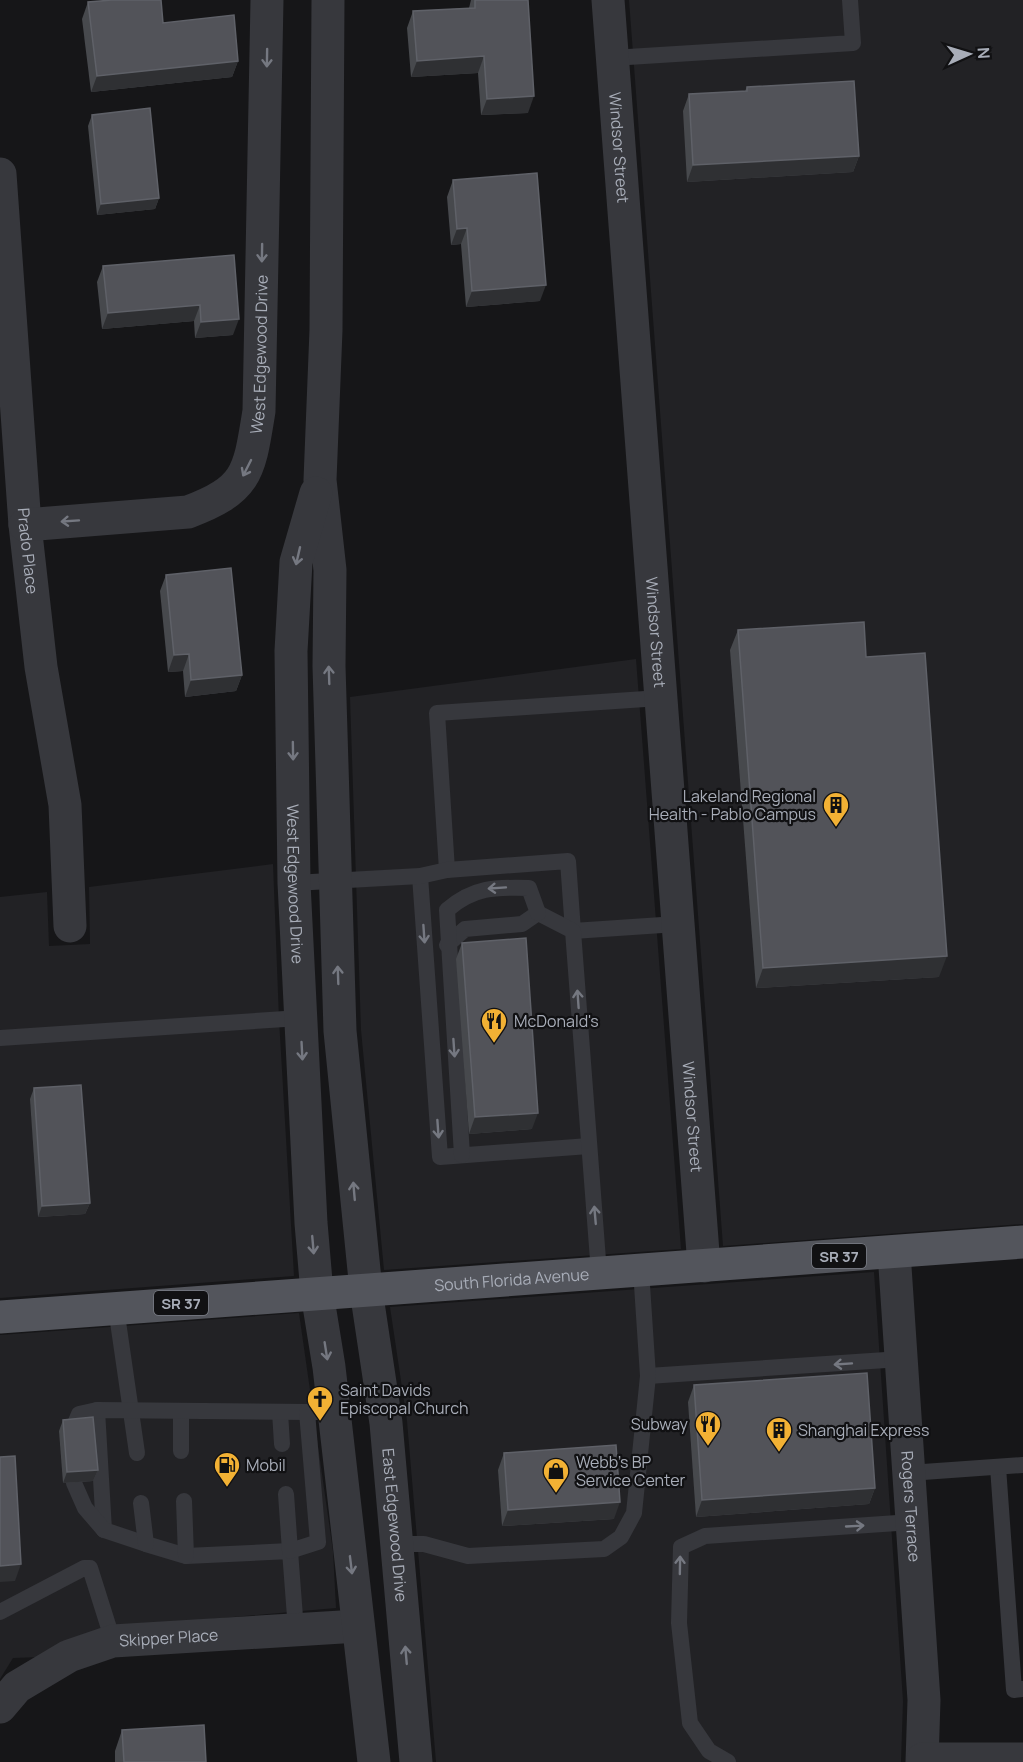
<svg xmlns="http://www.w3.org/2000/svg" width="1023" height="1762" font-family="Manrope,sans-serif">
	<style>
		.built { fill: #222225 }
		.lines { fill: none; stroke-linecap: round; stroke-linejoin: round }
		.service { stroke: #37383d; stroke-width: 16 }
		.minor { stroke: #37383d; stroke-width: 33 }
		.tertiary { stroke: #37383d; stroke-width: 33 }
		.primary { stroke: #53555c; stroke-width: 33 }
		.wall { fill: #47494d }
		.shaded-wall { fill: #2f3033 }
		.building { fill: #525359; stroke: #5f6168; stroke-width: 1.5 }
		.oneway { stroke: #757881 }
		.labels { text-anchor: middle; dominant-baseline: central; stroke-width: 4.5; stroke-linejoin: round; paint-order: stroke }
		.shield { fill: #111113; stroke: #7b7e86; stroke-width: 1.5 }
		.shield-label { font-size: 15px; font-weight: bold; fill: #a8adb8 }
		.street-label { font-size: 16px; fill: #a8adb8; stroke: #111113 }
		.poi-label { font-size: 16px; fill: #a8adb8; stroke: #111113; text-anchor: start }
	</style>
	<rect width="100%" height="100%" fill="#161618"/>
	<!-- built -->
	<g class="built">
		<path d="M629,0h394v1224l-300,22z"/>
		<path d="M636,659l45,590 -297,21 -23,-240 -11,-333z"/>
		<path d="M273,864l6,155 15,257 -294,22v-401l47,-5 2,54 41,-2 -1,-57z"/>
		<path d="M874,1272l29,429 -2,61h-465l-29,-341 -17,-114z"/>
		<path d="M299,1313l34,238 3,57 -228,20 -67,29 -28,1 -13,21v-344z"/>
	</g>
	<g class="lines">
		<!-- service -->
		<g class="service">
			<path d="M612,58l241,-15 -3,-43"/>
			<path d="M447,870l-10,-157 223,-15"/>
			<path d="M420,876l20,281 149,-11"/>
			<path d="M294,883l126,-7 27,-6 121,-9 5,70 104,-7"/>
			<path d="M447,945l18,-16 57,-5 16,-11 35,18 26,342"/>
			<path d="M0,1038l300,-20"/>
			<path d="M462,1155l-15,-245c26,-23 48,-23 82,-22l9,25"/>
			<path d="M116,1308l21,145"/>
			<path d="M648,1376l253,-17"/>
			<path d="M97,1410l7,120"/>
			<path d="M280,1412l2,32"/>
			<path d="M181,1413v38"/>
			<path d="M72,1431l7,-17 18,-4 210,2"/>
			<path d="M998,1467l16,223 9,-1"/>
			<path d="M909,1473l114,-8"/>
			<path d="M74,1483l11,25 19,22 42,14 40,12 104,-5 6,79"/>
			<path d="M286,1494l4,57 28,-9 -11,-130h11"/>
			<path d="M184,1501l2,55"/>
			<path d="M141,1503l5,41"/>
			<path d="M396,1544h28l44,12 136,-7 17,-12 13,-24 14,-137 -7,-106"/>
			<path d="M0,1612l84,-44h6l23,73"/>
			<path d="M728,1762l-19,-11 -19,-28 -11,-100 2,-76 24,-11 207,-14"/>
		</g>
		<!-- minor -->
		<g class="minor">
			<path d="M328,0l-2,330 -6,150 10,90 -1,96 11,365 26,259"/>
			<path id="s1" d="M608,0l96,1266"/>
			<path id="s2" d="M0,174l25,351 16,142 24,138 5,121"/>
			<path id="s3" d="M316,493l-20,69 -5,89 3,232 17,340 6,70"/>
			<path id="s4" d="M25,525l163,-13c61,-23 61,-40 71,-101l8,-411"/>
			<path id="s5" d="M894,1252l30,448 -2,62"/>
			<path id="s6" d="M0,1707l17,-20 52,-31 44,-15 245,-15"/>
			<path d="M923,1759h100"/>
		</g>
		<!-- tertiary -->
		<g class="tertiary">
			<path id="s7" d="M366,1290l20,133 30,339"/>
			<path d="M317,1293l12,74 45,395"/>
		</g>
		<!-- primary -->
		<path class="primary" id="s8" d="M0,1317l1023,-75"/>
	</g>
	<!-- wall -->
	<g class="wall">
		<path d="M471,0h57v113l-47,2 -3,-42 -67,4 -4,-49 6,-17 56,-3z"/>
		<path d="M88,2l75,21 75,38 -6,16 -141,15 -9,-73z"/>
		<path d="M747,87l112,69 -6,16 -166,10 -4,-71 6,-17 56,-3z"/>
		<path d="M92,115l67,83 -4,11 -58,6 -9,-89z"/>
		<path d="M453,180l87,121 -74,6 -5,-63 -10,1 -4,-48z"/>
		<path d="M234,255l-1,80 -38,3 -1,-17 -92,8 -5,-47 6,-16z"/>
		<path d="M166,575l76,100 -6,16 -51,6 -2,-26 -15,1 -8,-81z"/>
		<path d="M738,630l128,27 73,320 -183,11 -26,-338z"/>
		<path d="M462,943l70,186 -63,5 -13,-175z"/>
		<path d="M34,1088l56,115 -5,11 -47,3 -8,-118z"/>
		<path d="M694,1385l181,103 -6,16 -173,13 -8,-115z"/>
		<path d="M63,1420l35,50 -5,11 -30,2 -4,-52z"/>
		<path d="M504,1453l110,66 -112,7 -4,-56z"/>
		<path d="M122,1730l84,32h-91v-11z"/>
	</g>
	<!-- shaded-wall -->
	<g class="shaded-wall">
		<path d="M484,56l-6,17 -67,4 6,-16z"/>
		<path d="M238,61l-6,16 -141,15 6,-16z"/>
		<path d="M534,96l-6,17 -47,2 6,-16z"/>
		<path d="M859,156l-6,16 -166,10 6,-17z"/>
		<path d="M159,198l-4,11 -58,6 4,-11z"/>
		<path d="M467,228l-6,16 -10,1 6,-16z"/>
		<path d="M546,285l-6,16 -74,6 6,-16z"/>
		<path d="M200,305l-6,16 -92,8 6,-16z"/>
		<path d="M239,319l-6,16 -38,3 6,-16z"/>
		<path d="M189,654l-6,17 -15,1 6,-17z"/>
		<path d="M242,675l-6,16 -51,6 6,-17z"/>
		<path d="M947,956l-8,21 -183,11 7,-20z"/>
		<path d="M538,1113l-6,16 -63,5 6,-17z"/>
		<path d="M90,1203l-5,11 -47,3 4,-11z"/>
		<path d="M98,1470l-5,11 -30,2 4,-11z"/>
		<path d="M875,1488l-6,16 -173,13 6,-17z"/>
		<path d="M620,1502l-6,17 -112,7 6,-16z"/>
		<path d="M21,1564l-6,17 -15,1v-16z"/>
	</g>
	<!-- building -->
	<g class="building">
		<path d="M112,0h49l2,23 71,-8 4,46 -141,15 -9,-74z"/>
		<path d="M475,0h53l6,96 -47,3 -3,-43 -67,5 -4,-50 62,-3z"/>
		<path d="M854,81l5,75 -166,9 -4,-71 58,-3v-4z"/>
		<path d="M150,108l9,90 -58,6 -9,-89z"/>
		<path d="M537,173l9,112 -74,6 -5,-63 -10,1 -4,-49z"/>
		<path d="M234,255l5,64 -38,3 -1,-17 -92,8 -5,-47z"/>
		<path d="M231,568l11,107 -51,5 -2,-26 -15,1 -8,-80z"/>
		<path d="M864,622l2,35 59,-4 22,303 -184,12 -25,-338z"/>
		<path d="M526,938l12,175 -63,4 -13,-174z"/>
		<path d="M81,1085l9,118 -48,3 -8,-118z"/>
		<path d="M867,1373l8,115 -173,12 -8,-115z"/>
		<path d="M93,1417l5,53 -31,2 -4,-52z"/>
		<path d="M616,1445l4,57 -112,8 -4,-57z"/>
		<path d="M15,1456l6,108 -21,2v-109z"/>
		<path d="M204,1725l2,37h-82l-2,-32z"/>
	</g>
	<!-- one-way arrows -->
	<defs><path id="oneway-shaft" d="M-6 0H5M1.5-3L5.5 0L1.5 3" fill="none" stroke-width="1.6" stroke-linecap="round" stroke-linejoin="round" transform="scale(1.5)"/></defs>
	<g class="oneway">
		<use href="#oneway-shaft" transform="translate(267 58) rotate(91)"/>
		<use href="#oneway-shaft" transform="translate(262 253) rotate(91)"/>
		<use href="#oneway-shaft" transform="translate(247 468) rotate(117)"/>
		<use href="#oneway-shaft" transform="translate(70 521) rotate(176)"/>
		<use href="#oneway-shaft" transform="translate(298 556) rotate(103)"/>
		<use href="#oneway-shaft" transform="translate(329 675) rotate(-92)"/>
		<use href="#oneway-shaft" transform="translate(293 751) rotate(89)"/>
		<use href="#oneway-shaft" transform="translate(497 888) rotate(176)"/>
		<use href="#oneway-shaft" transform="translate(424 934) rotate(86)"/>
		<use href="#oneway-shaft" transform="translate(338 975) rotate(-92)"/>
		<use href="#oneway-shaft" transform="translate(578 999) rotate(-94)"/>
		<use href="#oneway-shaft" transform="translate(454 1048) rotate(86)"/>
		<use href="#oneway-shaft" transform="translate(302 1051) rotate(87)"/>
		<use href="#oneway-shaft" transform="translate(438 1129) rotate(86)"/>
		<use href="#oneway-shaft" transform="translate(354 1191) rotate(-95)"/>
		<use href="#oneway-shaft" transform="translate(595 1215) rotate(-95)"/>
		<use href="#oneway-shaft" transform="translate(313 1245) rotate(85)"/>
		<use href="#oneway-shaft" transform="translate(326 1351) rotate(81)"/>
		<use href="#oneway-shaft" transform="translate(843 1364) rotate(176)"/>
		<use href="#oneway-shaft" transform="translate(855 1526) rotate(-3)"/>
		<use href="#oneway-shaft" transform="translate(351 1565) rotate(83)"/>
		<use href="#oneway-shaft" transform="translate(680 1565) rotate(-89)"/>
		<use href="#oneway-shaft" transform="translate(406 1655) rotate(-95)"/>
	</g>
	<!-- icons -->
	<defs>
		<g id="building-pin" transform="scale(1.35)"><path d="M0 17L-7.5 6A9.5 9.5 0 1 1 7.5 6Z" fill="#f2b134" stroke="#111113"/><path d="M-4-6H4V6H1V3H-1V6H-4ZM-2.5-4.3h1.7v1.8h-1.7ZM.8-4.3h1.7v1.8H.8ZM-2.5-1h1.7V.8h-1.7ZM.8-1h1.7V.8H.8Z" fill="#111"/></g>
		<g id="restaurant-pin" transform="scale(1.35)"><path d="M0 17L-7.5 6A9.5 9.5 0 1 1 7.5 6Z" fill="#f2b134" stroke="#111113"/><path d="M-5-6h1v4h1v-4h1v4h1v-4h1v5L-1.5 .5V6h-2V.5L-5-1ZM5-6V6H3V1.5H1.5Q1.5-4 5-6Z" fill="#111"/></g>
		<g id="church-pin" transform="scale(1.35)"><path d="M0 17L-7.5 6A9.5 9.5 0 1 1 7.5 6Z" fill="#f2b134" stroke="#111113"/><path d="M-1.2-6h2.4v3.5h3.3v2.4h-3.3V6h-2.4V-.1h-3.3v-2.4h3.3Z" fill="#111"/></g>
		<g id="fuel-pin" transform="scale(1.35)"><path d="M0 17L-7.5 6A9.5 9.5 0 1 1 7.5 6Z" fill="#f2b134" stroke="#111113"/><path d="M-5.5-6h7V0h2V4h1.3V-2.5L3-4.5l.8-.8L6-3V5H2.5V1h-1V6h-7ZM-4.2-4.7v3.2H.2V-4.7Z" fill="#111"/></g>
		<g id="shop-pin" transform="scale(1.35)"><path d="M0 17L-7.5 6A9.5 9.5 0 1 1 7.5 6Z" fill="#f2b134" stroke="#111113"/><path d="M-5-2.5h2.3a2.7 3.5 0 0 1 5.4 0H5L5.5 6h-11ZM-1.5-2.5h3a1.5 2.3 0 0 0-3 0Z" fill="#111"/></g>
	</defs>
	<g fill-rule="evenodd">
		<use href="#building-pin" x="836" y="805"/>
		<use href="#restaurant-pin" x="494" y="1021"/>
		<use href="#church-pin" x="320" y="1399"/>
		<use href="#restaurant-pin" x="708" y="1424"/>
		<use href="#building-pin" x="779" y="1430"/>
		<use href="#fuel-pin" x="227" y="1465"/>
		<use href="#shop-pin" x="556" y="1471"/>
	</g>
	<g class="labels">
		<!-- shield labels -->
		<g class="shield">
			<rect x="812" y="1244" width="54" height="24" rx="4.5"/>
			<rect x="154" y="1291" width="54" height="24" rx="4.5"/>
		</g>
		<g class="shield-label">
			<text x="839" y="1256">SR 37</text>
			<text x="181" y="1303">SR 37</text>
		</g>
		<!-- street labels -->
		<g class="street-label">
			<text stroke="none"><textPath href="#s1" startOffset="148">Windsor Street</textPath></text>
			<text stroke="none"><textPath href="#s4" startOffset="354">West Edgewood Drive</textPath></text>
			<text stroke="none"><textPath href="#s2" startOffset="378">Prado Place</textPath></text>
			<text stroke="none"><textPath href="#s1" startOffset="634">Windsor Street</textPath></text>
			<text stroke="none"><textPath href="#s3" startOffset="394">West Edgewood Drive</textPath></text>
			<text stroke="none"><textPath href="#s1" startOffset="1120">Windsor Street</textPath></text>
			<text stroke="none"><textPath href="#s8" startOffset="513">South Florida Avenue</textPath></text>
			<text stroke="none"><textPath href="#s5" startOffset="255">Rogers Terrace</textPath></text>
			<text stroke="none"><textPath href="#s7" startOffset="237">East Edgewood Drive</textPath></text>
			<text stroke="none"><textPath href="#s6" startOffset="189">Skipper Place</textPath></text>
		</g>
		<!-- poi labels -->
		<g class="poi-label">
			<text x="816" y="796" text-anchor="end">Lakeland Regional<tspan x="816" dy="18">Health - Pablo Campus</tspan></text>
			<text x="514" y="1021">McDonald's</text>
			<text x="340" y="1390">Saint Davids<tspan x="340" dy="18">Episcopal Church</tspan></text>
			<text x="688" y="1424" text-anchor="end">Subway</text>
			<text x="798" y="1430">Shanghai Express</text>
			<text x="576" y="1462">Webb's BP<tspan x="576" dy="18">Service Center</tspan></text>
			<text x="246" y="1465">Mobil</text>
		</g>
	</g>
	<!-- north arrow -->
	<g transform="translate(969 54) rotate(86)" stroke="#111113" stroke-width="4.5" paint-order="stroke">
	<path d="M0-4.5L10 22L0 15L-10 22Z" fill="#a8adb8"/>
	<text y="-9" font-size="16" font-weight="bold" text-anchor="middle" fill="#a8adb8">N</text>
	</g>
</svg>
